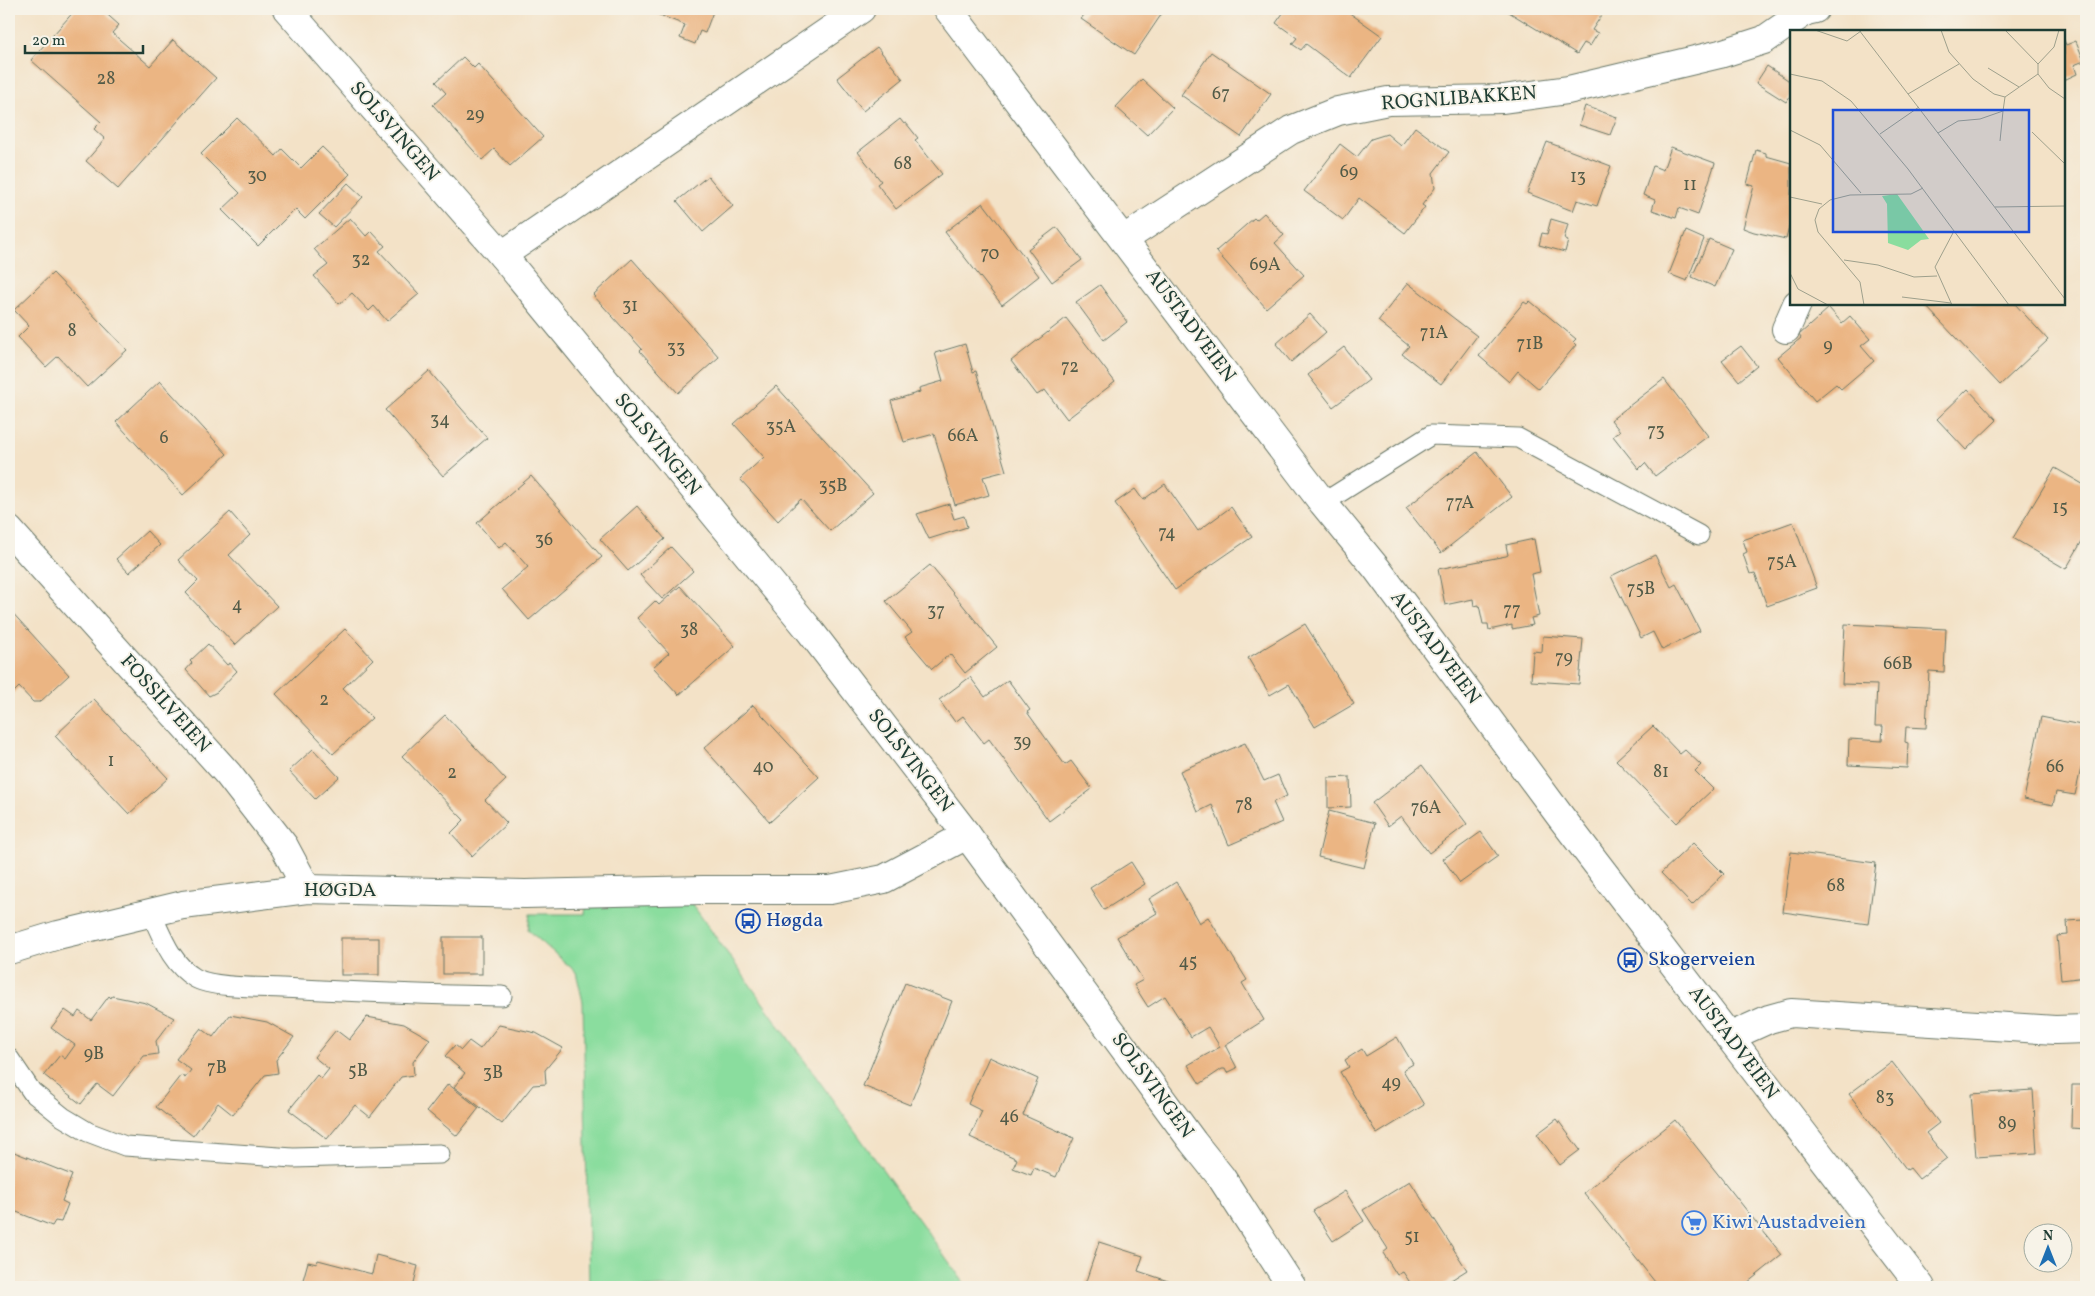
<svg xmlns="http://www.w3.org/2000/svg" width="2095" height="1296" font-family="Vollkorn,serif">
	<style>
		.green { fill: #8add9e; stroke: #548d69 }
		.building { fill: #ebb583 }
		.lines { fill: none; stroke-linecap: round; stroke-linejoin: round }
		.lane-casing { stroke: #697767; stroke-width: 21 }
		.street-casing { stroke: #697767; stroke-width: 30 }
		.secondary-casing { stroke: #697767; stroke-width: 30 }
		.lane { stroke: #fff; stroke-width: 19 }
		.street { stroke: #fff; stroke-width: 28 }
		.secondary { stroke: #fff; stroke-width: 28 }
		.labels { text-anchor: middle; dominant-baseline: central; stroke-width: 4; stroke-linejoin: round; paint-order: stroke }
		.number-label { font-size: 18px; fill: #525b48 }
		.street-label { font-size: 20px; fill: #1f3d34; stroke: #f7f3e8 }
		.transit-label { font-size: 20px; fill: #164399; stroke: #f7f3e8; text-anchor: start }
		.shop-label { font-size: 20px; fill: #366cbe; stroke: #f7f3e8; text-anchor: start }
		.inset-road { fill: none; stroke: #9ea08c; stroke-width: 1 }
		.view { fill: #1d4ed8; fill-opacity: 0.15; stroke: #1d4ed8; stroke-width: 2.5 }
		.inset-edge { fill: none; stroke: #1f3d34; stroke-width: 2.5 }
	</style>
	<rect width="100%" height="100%" fill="#f7f3e8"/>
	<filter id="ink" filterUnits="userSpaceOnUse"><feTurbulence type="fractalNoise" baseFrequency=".02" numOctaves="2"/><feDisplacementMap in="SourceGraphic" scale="10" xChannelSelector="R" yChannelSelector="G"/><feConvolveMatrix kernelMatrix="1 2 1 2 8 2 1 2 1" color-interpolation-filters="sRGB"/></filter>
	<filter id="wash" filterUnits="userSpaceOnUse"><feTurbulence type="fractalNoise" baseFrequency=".0096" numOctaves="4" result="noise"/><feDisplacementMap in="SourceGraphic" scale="20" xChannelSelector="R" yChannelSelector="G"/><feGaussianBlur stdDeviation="1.12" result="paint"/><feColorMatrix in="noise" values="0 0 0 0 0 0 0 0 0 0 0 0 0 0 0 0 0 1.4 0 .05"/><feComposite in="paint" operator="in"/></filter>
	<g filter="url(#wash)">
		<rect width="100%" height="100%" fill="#f3e2c7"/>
		<!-- green -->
		<path class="green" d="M682,890l285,397h-378l-6,-285 -7,-30 -48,-42 2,-16h55l2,-22z"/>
		<g id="blocks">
			<!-- building -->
			<g class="building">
				<path d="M76,9h25l18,16 -7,8 38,33 23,-26 43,38 -98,111 -32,-28 19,-22 -11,-10 7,-7 -70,-62z"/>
				<path d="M644,9h70l-9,24 -5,-2 -5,13 -15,-6 5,-13z"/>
				<path d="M1088,9h77l-31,46 -53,-36z"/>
				<path d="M1286,9h58l38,27 -31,42 -45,-34 -5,6 -9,-6 5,-6 -21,-15z"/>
				<path d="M1504,9h98l3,1 -13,20 6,3 -8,13 -6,-3 -7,11z"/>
				<path d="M2064,40l2,5 10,-4 8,20 -10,4 3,9 -13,6z"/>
				<path d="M877,47l26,32 -40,32 -26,-33z"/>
				<path d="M1211,52l60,42 -30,43 -60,-42z"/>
				<path d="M463,57l11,11 4,-4 65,73 -33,29 -16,-17 -12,11 -49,-55 13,-12 -10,-11z"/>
				<path d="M1767,66l24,16v13l-5,7 -30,-19z"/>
				<path d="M1142,79l31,29 -26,27 -31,-28z"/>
				<path d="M1585,106l32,11 -7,18 -31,-10z"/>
				<path d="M237,118l39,38 6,-7 19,19 21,-21 28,27 -45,45 -10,-10 -37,37 -36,-36 18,-17 -39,-39z"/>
				<path d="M900,119l4,5 2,-1 12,15 -3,2 27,34 -46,35 -19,-25 4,-3 -23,-29z"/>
				<path d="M1415,127l34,25 -16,21 2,15 -13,17 3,2 -20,26 -46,-35 -16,22 -39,-29 36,-47 17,13 14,-18 16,-5 14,12z"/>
				<path d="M1547,142l64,24 -14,40 -20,-6 -4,11 -46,-18z"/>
				<path d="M1671,147l44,16 -17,52 -19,-7 -3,10 -24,-8 3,-10 -12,-5 10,-29 10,4z"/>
				<path d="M1756,150l10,3v3l25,7v57l-5,19 -32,-7 -11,-4 11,-42 -7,-2z"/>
				<path d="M708,176l25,30 -30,26 -26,-31z"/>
				<path d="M348,183l15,14 -29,30 -15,-13z"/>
				<path d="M983,203l56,73 -37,29 -57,-73z"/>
				<path d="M1264,213l20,22 -9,8 29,32 -38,33 -50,-57 38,-33 2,2z"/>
				<path d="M350,218l16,18 5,-5 14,15 -6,5 40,43 -32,27 -13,-15 -5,5 -17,-18 -13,11 -25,-28 14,-11 -14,-16z"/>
				<path d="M1551,219l17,5 -4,15 4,2 -3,11 -26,-7 3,-12 5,1z"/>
				<path d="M1057,227l25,33 -30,22 -24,-33z"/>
				<path d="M1686,231l18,8 -17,42 -18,-7z"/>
				<path d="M1709,239l23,10 -17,38 -23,-10z"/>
				<path d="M632,259l87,98 -41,36 -38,-42 2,-2 -49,-54z"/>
				<path d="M53,273l74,77 -40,37 -29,-31 -12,11 -28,-30 11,-11 -15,-16z"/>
				<path d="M1408,283l69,53 -36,48 -39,-30 7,-8 -31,-25z"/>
				<path d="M1100,285l27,37 -23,18 -28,-38z"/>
				<path d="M1530,301l46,38 -3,3 3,3 -37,44 -21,-18 -9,11 -30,-26 45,-54 3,2z"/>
				<path d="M1924,304h91l33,36 -48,45z"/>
				<path d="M1829,308l13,15 8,-7 20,23 -9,7 13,15 -33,28 -5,-5 -21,17 -37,-44 23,-19 -2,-3z"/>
				<path d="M1310,314l16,18 -35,30 -15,-18z"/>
				<path d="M1066,318l49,64 -48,37 -22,-29 -8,5 -26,-34z"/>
				<path d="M965,344l8,28 3,-1 30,100 -23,6 6,18 -34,10 -21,-71 -30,8 -13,-41 29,-9 -1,-4 24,-7 -8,-28z"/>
				<path d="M1741,346l16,20 -18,15 -17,-21z"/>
				<path d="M1344,347l25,33 -36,27 -25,-32z"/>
				<path d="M429,371l58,67 -44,38 -58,-66z"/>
				<path d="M1664,379l44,57 -53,40 -10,-13 -6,6 -26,-33 7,-5 -9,-11z"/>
				<path d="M160,381l67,73 -44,41 -67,-73z"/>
				<path d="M776,386l97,107 -43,38 -29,-32 -23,22 -38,-42 24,-22 -30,-33z"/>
				<path d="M1968,389l29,31 -31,30 -29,-31z"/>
				<path d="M1477,452l35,45 -71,56 -35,-45z"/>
				<path d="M2055,468l31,18v48l-20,35 -53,-31z"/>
				<path d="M531,476l71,81 -73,63 -27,-31 26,-22 -22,-25 -7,6 -22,-25z"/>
				<path d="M1165,484l33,47 33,-24 21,30 -77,53 -60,-87 20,-14 8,11z"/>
				<path d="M949,504l5,15 10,-3 3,11 -38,12 -12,-25z"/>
				<path d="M637,506l28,33 -37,32 -28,-32z"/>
				<path d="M230,512l20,23 -21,20 48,51 -42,39 -49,-52 12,-12 -20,-21z"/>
				<path d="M1793,522l24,66 -50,18 -12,-33 -5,1 -7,-20 4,-2 -4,-12z"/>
				<path d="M147,531l13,14 -31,28 -13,-14z"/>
				<path d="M1534,539l6,33 -9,2 8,42 -8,2 2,7 -21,4v-4l-23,5 -1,-6h-5l-4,-19 -5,1 -1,-7 -28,6 -7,-36 68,-13 2,-1 -2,-10z"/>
				<path d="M671,547l22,24 -31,28 -22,-24z"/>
				<path d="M1655,555l16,32 5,-3 24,47 -38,19 -9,-18 -12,6 -30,-62z"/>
				<path d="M930,565l67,82 -32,26 -15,-19 -18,15 -27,-32 7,-5 -26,-31z"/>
				<path d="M680,586l55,60 -56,49 -26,-28 16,-14 -32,-35 18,-17 4,4z"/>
				<path d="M9,609l60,66 -29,27h-7l-14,-15 -10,10z"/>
				<path d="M1305,624l49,80 -39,23 -26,-43 -19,11 -22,-37z"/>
				<path d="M1845,624l101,5 -2,43 -15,-1 -3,57 -20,-1 -1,15 3,1 -1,25 -59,-3 1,-26 33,2 1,-15h-8l2,-41 -35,-1z"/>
				<path d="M345,629l28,30 -30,29 29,30 -39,36 -57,-60z"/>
				<path d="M1543,636l40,3 -4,45 -48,-3 2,-30 9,1z"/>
				<path d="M208,644l19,21 3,-2 7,8 -20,21 -8,4 -23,-26 6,-7 -2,-2z"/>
				<path d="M970,677l15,20 23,-17 22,30 -3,2 38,53 6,-4 21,28 -43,32 -60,-82 -5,4 -21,-27 -8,6 -16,-22z"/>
				<path d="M94,699l74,79 -39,36 -74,-78z"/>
				<path d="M753,705l66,72 -49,45 -66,-74z"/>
				<path d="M445,715l61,65 -21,20 22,23 -35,33 -21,-23 13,-13 -62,-64z"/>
				<path d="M2041,717l45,9v20l-11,49 -19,-3 -3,13 -29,-6z"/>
				<path d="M1653,726l27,28 5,-4 16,15 -6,6 18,18 -36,34 -61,-63z"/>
				<path d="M1245,743l19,38 14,-6 9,21 -14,6 9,20 -53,23 -17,-40 -14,7 -18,-41z"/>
				<path d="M313,749l26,28 -24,22 -26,-28z"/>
				<path d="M1422,765l45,59 -38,29 -28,-37 -13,10 -16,-23z"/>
				<path d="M1350,777l1,30 -23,1v-30z"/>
				<path d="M1329,811l46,12 -11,45 -46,-11z"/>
				<path d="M1481,832l17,24 -38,27 -17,-24z"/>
				<path d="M1693,843l31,31 -32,31 -31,-32z"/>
				<path d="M1791,852l85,11 -8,61 -85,-12z"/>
				<path d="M1131,862l14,22 -41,26 -14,-22z"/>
				<path d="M1176,882l23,41 9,-6 39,63 -5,3 22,37 -39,25 12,23 -10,5 -2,-4h-3l-22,15 -12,-19 32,-18 -12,-20 -17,10 -26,-41 -17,11 -14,-22 9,-5 -26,-43 40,-24 -8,-14z"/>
				<path d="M2083,920l2,13h1v44l-25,3 -4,-44 11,-1 -1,-14z"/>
				<rect x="443" y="937" width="39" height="37"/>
				<rect x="341" y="938" width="38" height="37"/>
				<path d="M905,983l47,18 -42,104 -47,-19z"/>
				<path d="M109,996l2,2 1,-2 34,7 28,15 -18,23 2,13 -14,2 -31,40 -16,-12 -16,20 -37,-29 16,-20 5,4 10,-14 -24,-17 14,-18 10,7 4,-6 12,9z"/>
				<path d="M230,1015l37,7 27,15 -18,23 2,13 -13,2 -32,40 -15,-12 -25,33 -37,-29 25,-32 4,3 6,-8 -15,-11 25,-31 12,9z"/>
				<path d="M367,1017l37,7 26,15 -17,23 1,13 -13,2 -31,40 -15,-12 -28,34 -38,-29 28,-35 4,4 8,-10 -15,-12 22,-27 13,10z"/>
				<path d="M499,1025l37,8 27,15 -18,22 1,14 -13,1 -31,39 -48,-37 11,-14 -20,-17 10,-11 6,5 8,-9 11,8z"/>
				<path d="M1397,1037l16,27 -10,6 21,35 -47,29 -37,-62 9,-5 -4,-7 17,-11 4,7z"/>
				<path d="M989,1057l49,22 -15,36 51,23 -18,39 -22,-9 -3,7 -18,-7 4,-9 -47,-22 12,-26 -14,-7z"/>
				<path d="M1892,1062l47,61 -13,10 21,25 -28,21 -9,-11 -3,2 -58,-76z"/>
				<path d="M448,1084l31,24 -22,28 -30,-25z"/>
				<path d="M2072,1085h14v44l-15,-1z"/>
				<path d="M2033,1090l4,63 -61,4 -5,-63z"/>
				<path d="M1557,1119l23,31 -20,15 -23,-31z"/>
				<path d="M1675,1120l107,135 -40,32h-83l-75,-94z"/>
				<path d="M9,1150l63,25 -10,26 6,3 -7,18 -6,-1 -3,5 -43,-17z"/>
				<path d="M1410,1181l57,89 -27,17h-27l-10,-15 -6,3 -14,-22 5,-4 -25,-39z"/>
				<path d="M1345,1191l19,30 -31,20 -20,-30z"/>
				<path d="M1099,1242l44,14 -5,15 48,16h-102z"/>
				<path d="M376,1255l42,11 -5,21h-112l7,-25 9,2 1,-4 54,14z"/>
				<path d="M38,1284l1,3h-30v-2z"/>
			</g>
		</g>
	</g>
	<g filter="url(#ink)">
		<use href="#blocks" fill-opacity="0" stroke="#697767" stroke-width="1"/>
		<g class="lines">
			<!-- lane casing -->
			<g class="lane-casing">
				<g id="lane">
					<path d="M1323,503l108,-68 87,3 181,97"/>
					<path d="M151,913c11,23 20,51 44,65 17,10 65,9 87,10 73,4 147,7 220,8"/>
					<path d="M9,1058l23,34 31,25 25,15 37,14 168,12 147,-4"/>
				</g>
			</g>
			<!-- street casing -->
			<g class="street-casing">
				<g id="street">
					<path d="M287,9l215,246 305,372 160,208 226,307 28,35 71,110"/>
					<path d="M1124,239l167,-109 47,-19 50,-10 115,-2 65,-9 152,-36 44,-14 42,-29 9,-2"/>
					<path d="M502,255l359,-246"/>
					<path d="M1786,329l11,-25"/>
					<path d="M9,530l219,244 56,72 23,43"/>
					<path d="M9,950l49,-15 125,-30 124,-16 218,5 178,-4h127l54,-11 83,-44"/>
					<path d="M1729,1037l40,-18 22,-6 264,17 31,-1"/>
				</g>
			</g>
			<!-- secondary casing -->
			<g class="secondary-casing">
				<path id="secondary" d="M948,9l375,494 54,66 183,247 361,471"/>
			</g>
			<!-- lane -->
			<use href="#lane" class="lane"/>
			<!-- street -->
			<use href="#street" class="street"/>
			<!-- secondary -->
			<use href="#secondary" class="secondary"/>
		</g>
	</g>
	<!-- icons -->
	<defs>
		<g id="bus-ring" transform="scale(1.25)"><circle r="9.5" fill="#f7f3e8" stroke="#1a4fb4" stroke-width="1.5"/><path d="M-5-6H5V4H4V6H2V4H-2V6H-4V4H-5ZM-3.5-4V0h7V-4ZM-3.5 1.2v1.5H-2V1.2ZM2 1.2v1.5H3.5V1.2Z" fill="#1a4fb4"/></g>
		<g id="supermarket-ring" transform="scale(1.25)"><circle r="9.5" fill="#f7f3e8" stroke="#3f7fe0" stroke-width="1.5"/><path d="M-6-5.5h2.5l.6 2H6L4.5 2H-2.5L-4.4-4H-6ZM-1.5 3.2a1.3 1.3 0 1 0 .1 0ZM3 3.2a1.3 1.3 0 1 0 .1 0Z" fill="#3f7fe0"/></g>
	</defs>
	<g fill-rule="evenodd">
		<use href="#bus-ring" x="748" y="921"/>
		<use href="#bus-ring" x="1630" y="960"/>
		<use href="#supermarket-ring" x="1694" y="1223"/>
	</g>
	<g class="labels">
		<!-- number labels -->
		<g class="number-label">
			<text x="106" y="79">28</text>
			<text x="1221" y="94">67</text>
			<text x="475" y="115">29</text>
			<text x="903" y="164">68</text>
			<text x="1349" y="172">69</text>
			<text x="257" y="176">30</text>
			<text x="1578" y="177">13</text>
			<text x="1690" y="185">11</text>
			<text x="990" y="254">70</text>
			<text x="361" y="260">32</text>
			<text x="1265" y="265">69A</text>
			<text x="630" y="306">31</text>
			<text x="72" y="331">8</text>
			<text x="1434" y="333">71A</text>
			<text x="1530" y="344">71B</text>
			<text x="1828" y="346">9</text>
			<text x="676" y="348">33</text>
			<text x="1070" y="367">72</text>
			<text x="440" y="420">34</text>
			<text x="781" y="427">35A</text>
			<text x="1656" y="431">73</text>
			<text x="963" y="436">66A</text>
			<text x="164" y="438">6</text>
			<text x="833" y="486">35B</text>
			<text x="1460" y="503">77A</text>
			<text x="2060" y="508">15</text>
			<text x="1167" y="533">74</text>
			<text x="544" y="540">36</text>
			<text x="1782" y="562">75A</text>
			<text x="1641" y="589">75B</text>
			<text x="237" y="605">4</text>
			<text x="1512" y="610">77</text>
			<text x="936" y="611">37</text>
			<text x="689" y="630">38</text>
			<text x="1564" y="658">79</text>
			<text x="1898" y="664">66B</text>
			<text x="324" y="700">2</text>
			<text x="1022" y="742">39</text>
			<text x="111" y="761">1</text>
			<text x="763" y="767">40</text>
			<text x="2055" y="767">66</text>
			<text x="1661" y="772">81</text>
			<text x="452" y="773">2</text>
			<text x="1244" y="805">78</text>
			<text x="1426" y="808">76A</text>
			<text x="1836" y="886">68</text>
			<text x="1188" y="962">45</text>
			<text x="94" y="1054">9B</text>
			<text x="217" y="1068">7B</text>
			<text x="358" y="1071">5B</text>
			<text x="493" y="1073">3B</text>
			<text x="1391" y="1083">49</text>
			<text x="1885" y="1098">83</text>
			<text x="1009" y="1117">46</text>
			<text x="2007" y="1124">89</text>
			<text x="1412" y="1237">51</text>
		</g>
		<!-- street labels -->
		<g class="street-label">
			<text transform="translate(1459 99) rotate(-4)">ROGNLIBAKKEN</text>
			<text transform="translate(394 132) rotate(49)">SOLSVINGEN</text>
			<text transform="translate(1190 326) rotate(53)">AUSTADVEIEN</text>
			<text transform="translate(657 445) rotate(51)">SOLSVINGEN</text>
			<text transform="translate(1435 648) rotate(53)">AUSTADVEIEN</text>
			<text transform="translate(165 704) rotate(48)">FOSSILVEIEN</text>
			<text transform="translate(910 761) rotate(52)">SOLSVINGEN</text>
			<text x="340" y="891">HØGDA</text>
			<text transform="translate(1733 1043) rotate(53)">AUSTADVEIEN</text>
			<text transform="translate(1152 1086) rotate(54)">SOLSVINGEN</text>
		</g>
		<!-- transit labels -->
		<g class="transit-label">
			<text x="766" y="921">Høgda</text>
			<text x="1648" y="960">Skogerveien</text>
		</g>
		<!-- shop labels -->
		<g class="shop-label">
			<text x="1712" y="1223">Kiwi Austadveien</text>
		</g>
	</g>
	<!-- overview -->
	<g transform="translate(1790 30)">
		<rect width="275" height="275" fill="#f3e2c7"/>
		<path d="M107,164l32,45 -8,1 -13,10 -20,-7 -1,-39 -5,-8z" fill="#8add9e"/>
		<path class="inset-road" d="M25,0l32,11 14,-10M69,0l206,269M151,0l8,22 24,27 21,15 11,3M215,0l33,34M269,0l-5,17 -16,17v10l11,14 16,11M198,38l31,19M0,44l32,7 29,20 57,68 101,136M118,64l51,-30M0,100l30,15 41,48M242,102l33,32M148,103l20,-12 22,-2 23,-8 2,-14 33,-23M90,104l39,-27M210,111l3,-30M0,167l32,7M205,177l70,-1M54,230l34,5 36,12 23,-1M0,243l8,16 30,16M112,267l49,6M74,275l-4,-23 -42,-50 -3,-12 4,-11 11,-9 20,-5 61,-1 12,-6M162,275l-17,-38 19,-36"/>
		<path class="view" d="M43,80h196v122h-196z"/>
		<rect width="275" height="275" class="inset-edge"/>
	</g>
	<!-- margin -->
	<rect width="2095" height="1296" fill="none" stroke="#f7f3e8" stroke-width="30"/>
	<!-- north arrow -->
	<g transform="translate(2048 1248)"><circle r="24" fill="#f7f3e8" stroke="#a1aaa0"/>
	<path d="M0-4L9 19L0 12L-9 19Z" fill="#1f6fb2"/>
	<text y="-8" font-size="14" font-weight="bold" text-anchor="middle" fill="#1f3d34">N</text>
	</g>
	<!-- scale -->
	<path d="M25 45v8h118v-8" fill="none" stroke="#1f3d34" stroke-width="2.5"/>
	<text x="32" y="45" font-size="15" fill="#1f3d34" stroke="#f7f3e8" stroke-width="4" paint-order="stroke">20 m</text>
</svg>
